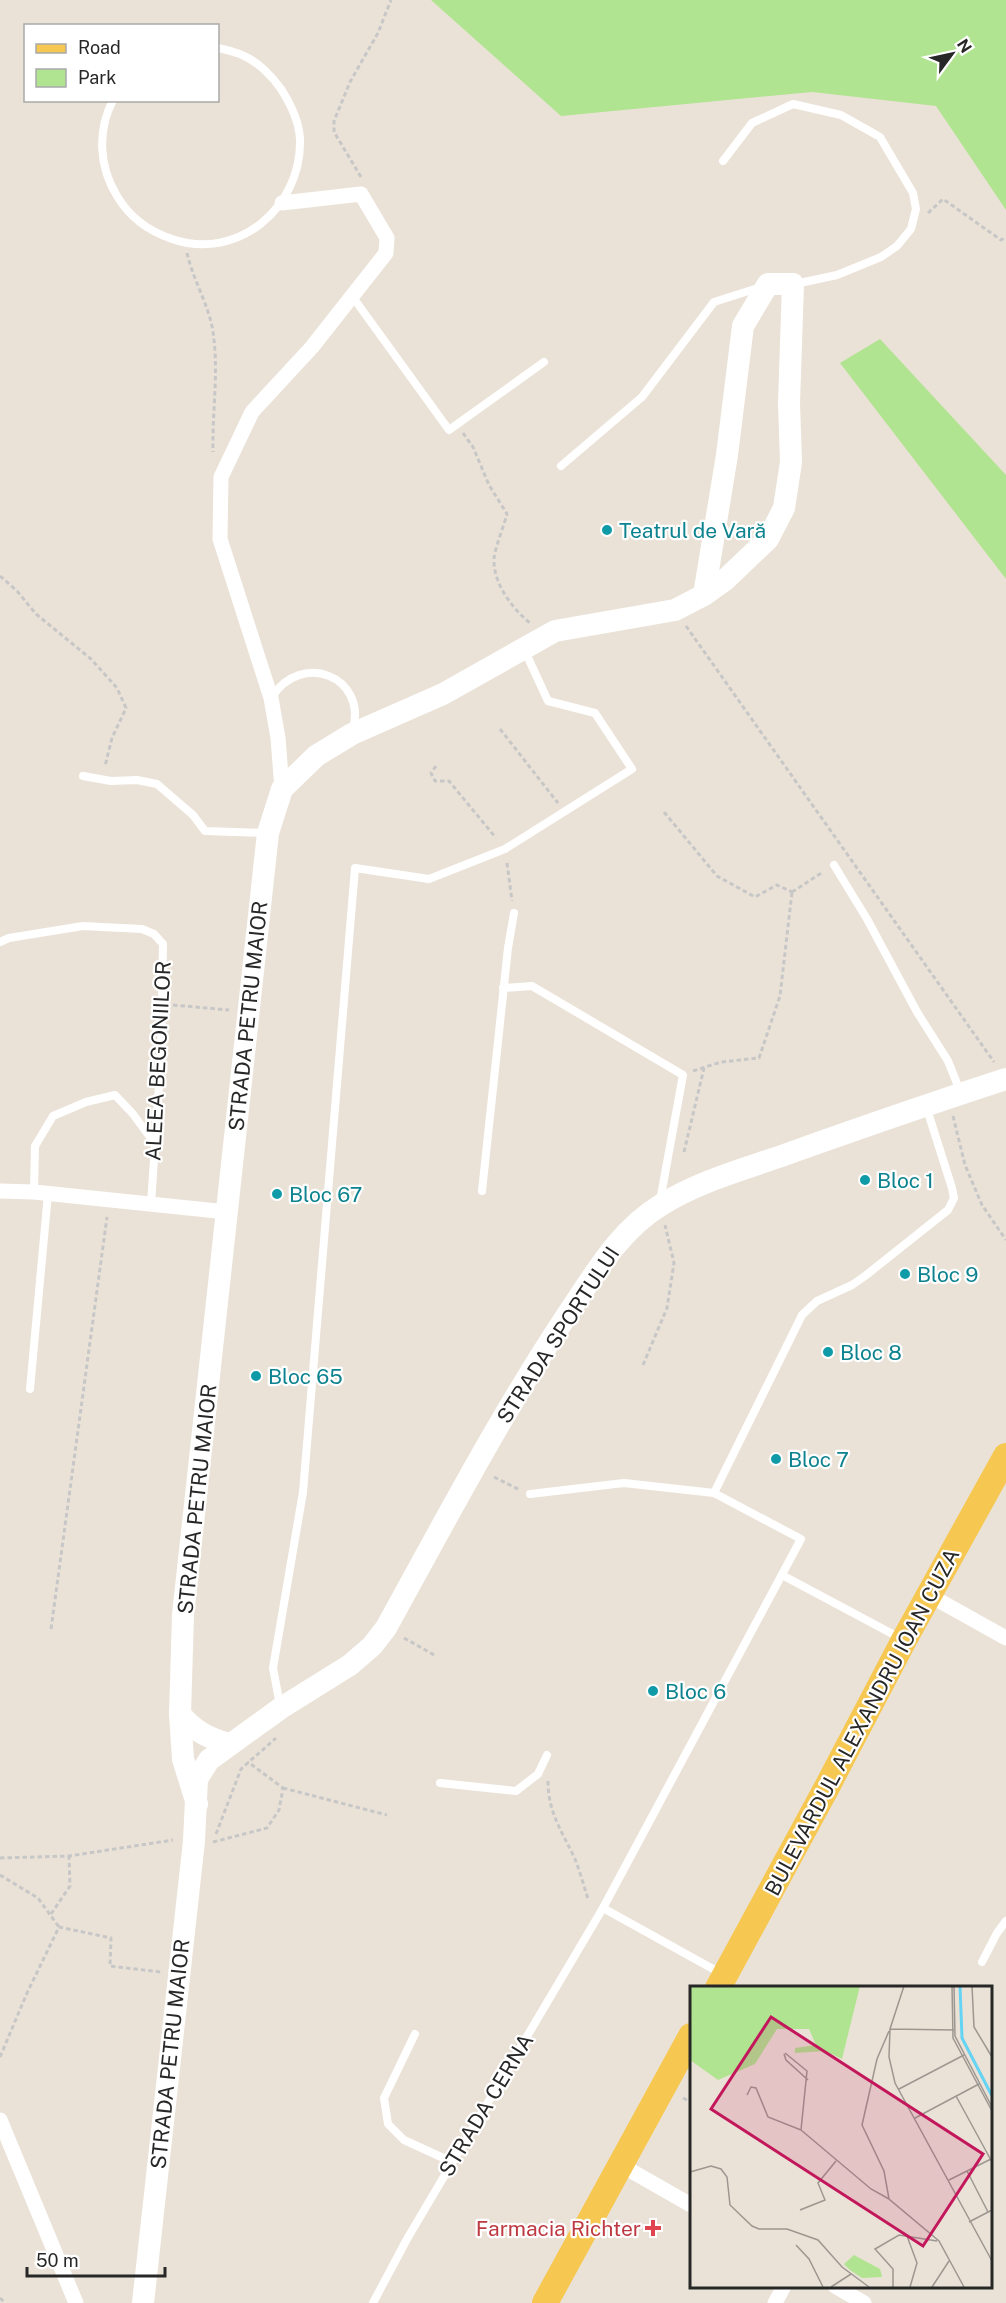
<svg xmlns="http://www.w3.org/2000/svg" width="1006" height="2303" font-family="'Public Sans',sans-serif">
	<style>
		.green { fill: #b1e491 }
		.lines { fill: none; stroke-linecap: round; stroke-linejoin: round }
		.path { stroke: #c7c7c7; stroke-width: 3; stroke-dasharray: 4.5 3; stroke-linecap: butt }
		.lane { stroke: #fff; stroke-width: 8 }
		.street { stroke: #fff; stroke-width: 15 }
		.secondary { stroke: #fff; stroke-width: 22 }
		.primary { stroke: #f6c852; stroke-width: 26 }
		.culture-dot { fill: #0f9aa8; stroke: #fff; stroke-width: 2 }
		.health-dot { fill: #e0444e; stroke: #fff; stroke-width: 2 }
		.labels { text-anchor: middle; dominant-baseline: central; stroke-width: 4.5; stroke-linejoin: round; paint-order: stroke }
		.culture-label { font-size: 21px; fill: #0d838f; stroke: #fff; text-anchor: start }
		.street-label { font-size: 21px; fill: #272727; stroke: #fff }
		.health-label { font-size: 21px; fill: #be3a42; stroke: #fff; text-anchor: end }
		.inset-river { fill: none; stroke: #65d3f3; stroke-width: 3 }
		.inset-road { fill: none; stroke: #9d9791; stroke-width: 1.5 }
		.view { fill: #c2185b; fill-opacity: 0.15; stroke: #c2185b; stroke-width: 3 }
		.inset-edge { fill: none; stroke: #272727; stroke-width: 3 }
	</style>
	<rect width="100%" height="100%" fill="#ebe2d7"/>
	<!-- green -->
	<g class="green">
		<path d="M431,0h575v210l-70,-104 -124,-14 -251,24z"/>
		<path d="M880,339l126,136v104l-166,-216z"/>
	</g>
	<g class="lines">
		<!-- path -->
		<g class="path">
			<path d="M361,177l-27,-45v-11l16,-39 28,-49 13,-33"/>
			<path d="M928,213l15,-14 58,41 5,-3"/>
			<path d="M187,253c6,27 22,52 26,79 6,40 -1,81 0,120"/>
			<path d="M463,433l10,14 16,38 18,29c-3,12 -12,33 -13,45 -1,25 19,50 36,64"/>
			<path d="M0,576l17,15 19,23 55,45 26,29 9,20 -14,30 -7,28"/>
			<path d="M686,626l308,436"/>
			<path d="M500,729l58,74"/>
			<path d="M436,766l-5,7 4,8h14l47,57"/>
			<path d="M664,812l53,64 38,21 22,-12 15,7"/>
			<path d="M507,863l5,38"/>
			<path d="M792,892l31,-20"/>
			<path d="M173,1005l56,5"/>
			<path d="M693,1071l28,-9 38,-4 21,-62 12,-104"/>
			<path d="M953,1116l12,49 17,40 24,35"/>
			<path d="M684,1152l20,-84"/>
			<path d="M643,1365l24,-57 7,-45 -9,-38"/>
			<path d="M494,1477l26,13"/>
			<path d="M51,1629l56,-412"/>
			<path d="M404,1638l32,18"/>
			<path d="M548,1781c0,32 14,50 27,78 5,13 9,27 13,40"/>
			<path d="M283,1788l104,27"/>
			<path d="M216,1834l25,-65 35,-31"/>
			<path d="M213,1842l54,-14 12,-18 4,-22 -35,-26"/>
			<path d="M0,1858l69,-2 104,-16"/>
			<path d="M0,1875l38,23 21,29"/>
			<path d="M51,1914l19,-28 -1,-30"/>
			<path d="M0,2057l27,-64 32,-66 52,11 -1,28 51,6"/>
			<path d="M683,2098l8,4"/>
			<path d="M0,2298l5,5"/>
		</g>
		<!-- lane -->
		<g class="lane">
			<path d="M113,100c-16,31 -14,67 4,96 13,22 31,35 55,43 66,23 130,-32 128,-100 -1,-18 -10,-36 -19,-50 -9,-13 -23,-27 -37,-33 -8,-4 -18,-6 -26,-8"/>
			<path d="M723,161l29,-38 41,-19 48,11 39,22 33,56 3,16 -5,20 -14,17 -16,11 -44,18 -42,9"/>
			<path d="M352,296l97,134 95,-68"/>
			<path d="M561,466l81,-69 72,-95 47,-15"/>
			<path d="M272,697c29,-46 95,-21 81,32"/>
			<path d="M83,776l28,5 26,-1 20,4 36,31 12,16 61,2"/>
			<path d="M834,865l33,54 50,93 31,49 12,30"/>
			<path d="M0,942l9,-4 74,-12 59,3 12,5 9,10 -2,112 -10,148"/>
			<path d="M503,988l29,-2 151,89 -23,126"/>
			<path d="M482,1191l26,-243 6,-35"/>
			<path d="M34,1192l1,-46 18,-30 33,-14 29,-7 18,19 22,30"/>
			<path d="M30,1389l18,-195"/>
			<path d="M714,1493l88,-178 15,-14 35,-16 13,-9 83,-66 6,-12 -2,-10 -26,-82"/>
			<path d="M782,1575l118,63"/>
			<path d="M280,1705l-7,-37 30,-176 52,-624 74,11 76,-30 127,-80 -37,-56 -47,-12 -24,-52"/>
			<path d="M440,1783l76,8 22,-17 9,-19"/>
			<path d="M603,1908l119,66"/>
			<path d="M982,1962l15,-29 9,-12"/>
			<path d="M415,2034l-31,64 4,26 16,16 48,22"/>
			<path d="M373,2303l34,-64 196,-331 198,-369 -87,-46 -90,-10 -94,11"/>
		</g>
		<!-- street -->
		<g class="street">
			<path d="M282,789l-4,-51 -7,-40 -51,-159 1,-62 31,-65 60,-65 74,-94 1,-15 -26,-44 -79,9"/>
			<path d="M0,1191l34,1 193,20"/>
			<path d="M929,1595l77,43"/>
			<path d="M0,2120l76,183"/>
			<path d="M619,2164l72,41"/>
			<path d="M835,2286l29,17"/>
			<path d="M775,2303l9,-17"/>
		</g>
		<!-- secondary -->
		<g class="secondary">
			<path d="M180,1714c14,17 28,24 49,30"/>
			<path d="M197,1804l-14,-45 -3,-45 3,-99 85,-782 14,-44 34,-33 36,-22 91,-40 112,-63 120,-21 29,-15 21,-15 43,-41 16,-31 7,-46 -2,-59 4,-119h-25l-25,42 -16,129 -23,140"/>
			<path d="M143,2303l51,-462 3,-62 12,-19 72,-52 69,-43 22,-19 14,-18c58,-105 113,-210 179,-310 28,-41 53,-87 96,-113 38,-24 84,-36 126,-51 73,-26 145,-51 219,-75"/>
		</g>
		<!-- primary -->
		<g class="primary">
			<path d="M718,1988l109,-201 77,-147 102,-184"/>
			<path d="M545,2303l146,-267"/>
		</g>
	</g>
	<!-- markers -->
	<g class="culture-dot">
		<circle cx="607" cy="530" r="6"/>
		<circle cx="865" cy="1180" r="6"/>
		<circle cx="277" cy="1194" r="6"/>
		<circle cx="905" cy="1274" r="6"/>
		<circle cx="828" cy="1352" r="6"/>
		<circle cx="256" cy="1376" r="6"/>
		<circle cx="776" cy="1459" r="6"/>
		<circle cx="653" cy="1691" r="6"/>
	</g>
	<path class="health-dot" d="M650 2219h6v6h6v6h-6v6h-6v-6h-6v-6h6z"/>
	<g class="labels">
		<!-- culture labels -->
		<g class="culture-label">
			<text x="619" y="530">Teatrul de Vară</text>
			<text x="877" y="1180">Bloc 1</text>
			<text x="289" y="1194">Bloc 67</text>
			<text x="917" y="1274">Bloc 9</text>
			<text x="840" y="1352">Bloc 8</text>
			<text x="268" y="1376">Bloc 65</text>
			<text x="788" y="1459">Bloc 7</text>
			<text x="665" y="1691">Bloc 6</text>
		</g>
		<!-- street labels -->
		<g class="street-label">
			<text transform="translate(248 1016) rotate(-84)">STRADA PETRU MAIOR</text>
			<text transform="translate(158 1061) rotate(-87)">ALEEA BEGONIILOR</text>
			<text transform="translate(558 1335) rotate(-57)">STRADA SPORTULUI</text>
			<text transform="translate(197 1499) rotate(-84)">STRADA PETRU MAIOR</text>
			<text transform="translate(862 1722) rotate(-62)">BULEVARDUL ALEXANDRU IOAN CUZA</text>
			<text transform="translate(170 2054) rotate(-84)">STRADA PETRU MAIOR</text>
			<text transform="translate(486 2105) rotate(-59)">STRADA CERNA</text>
		</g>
		<!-- health labels -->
		<g class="health-label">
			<text x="641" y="2228">Farmacia Richter</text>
		</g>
	</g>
	<!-- overview -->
	<g transform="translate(690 1986)">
		<rect width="302" height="302" fill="#ebe2d7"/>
		<path d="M0,0h170l-18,73 -17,-8 -30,2v-5l21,-3 -7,-16h-32l-22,35 -37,16 -28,-20zM164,269l26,14 2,8 -20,1 -12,-8 -6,-6z" fill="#b1e491"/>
		<path class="inset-river" d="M270,0l2,52 30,58"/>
		<path class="inset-road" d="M214,0l-14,43 -1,28 6,26 97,178M262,0l1,52 39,73M264,0l1,50 37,71M282,0l2,41 18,30M200,43l64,1M199,45l-12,28 -15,66 22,46 5,28 50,42 25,46M95,67l22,18 -6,59 70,59 18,10M94,68l2,6 22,20M209,103l65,-34M57,109l4,-8 5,1 12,29 33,13M266,110l36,66M225,132l64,-34M277,185l21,41M0,186l21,-6 10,3 6,8 3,28 22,21 7,3h28l31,11 24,27 27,20M259,194l42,-21M110,224l25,-10 -7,-17 18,-22M279,236l23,-12M217,250l10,27 -7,24M106,259l13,14 14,28M141,301l20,-13M203,301v-18l-18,-20 24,-14 38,6M242,301l17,-26"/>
		<path class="view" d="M81,31l212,137 -60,92 -212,-137z"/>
		<rect width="302" height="302" class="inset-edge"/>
	</g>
	<!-- legend -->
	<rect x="24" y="24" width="195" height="78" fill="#ffffff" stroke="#a9a9a9" stroke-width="1.5"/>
	<rect x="36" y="44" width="30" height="9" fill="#f6c852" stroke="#a9a9a9" stroke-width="1.5"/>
	<text x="78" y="54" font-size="18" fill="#272727">Road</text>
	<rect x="36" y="69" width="30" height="18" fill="#b1e491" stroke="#a9a9a9" stroke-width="1.5"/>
	<text x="78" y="84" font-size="18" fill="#272727">Park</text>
	<!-- north arrow -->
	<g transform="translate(952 54) rotate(57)" stroke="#ffffff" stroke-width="4.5" paint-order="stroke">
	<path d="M0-4.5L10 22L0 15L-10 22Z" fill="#272727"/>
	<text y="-9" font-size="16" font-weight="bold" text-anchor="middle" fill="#272727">N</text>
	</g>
	<!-- scale -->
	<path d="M27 2267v9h138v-9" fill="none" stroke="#272727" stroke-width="3"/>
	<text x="36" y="2267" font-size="18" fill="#272727" stroke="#ffffff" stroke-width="4.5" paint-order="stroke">50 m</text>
</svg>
